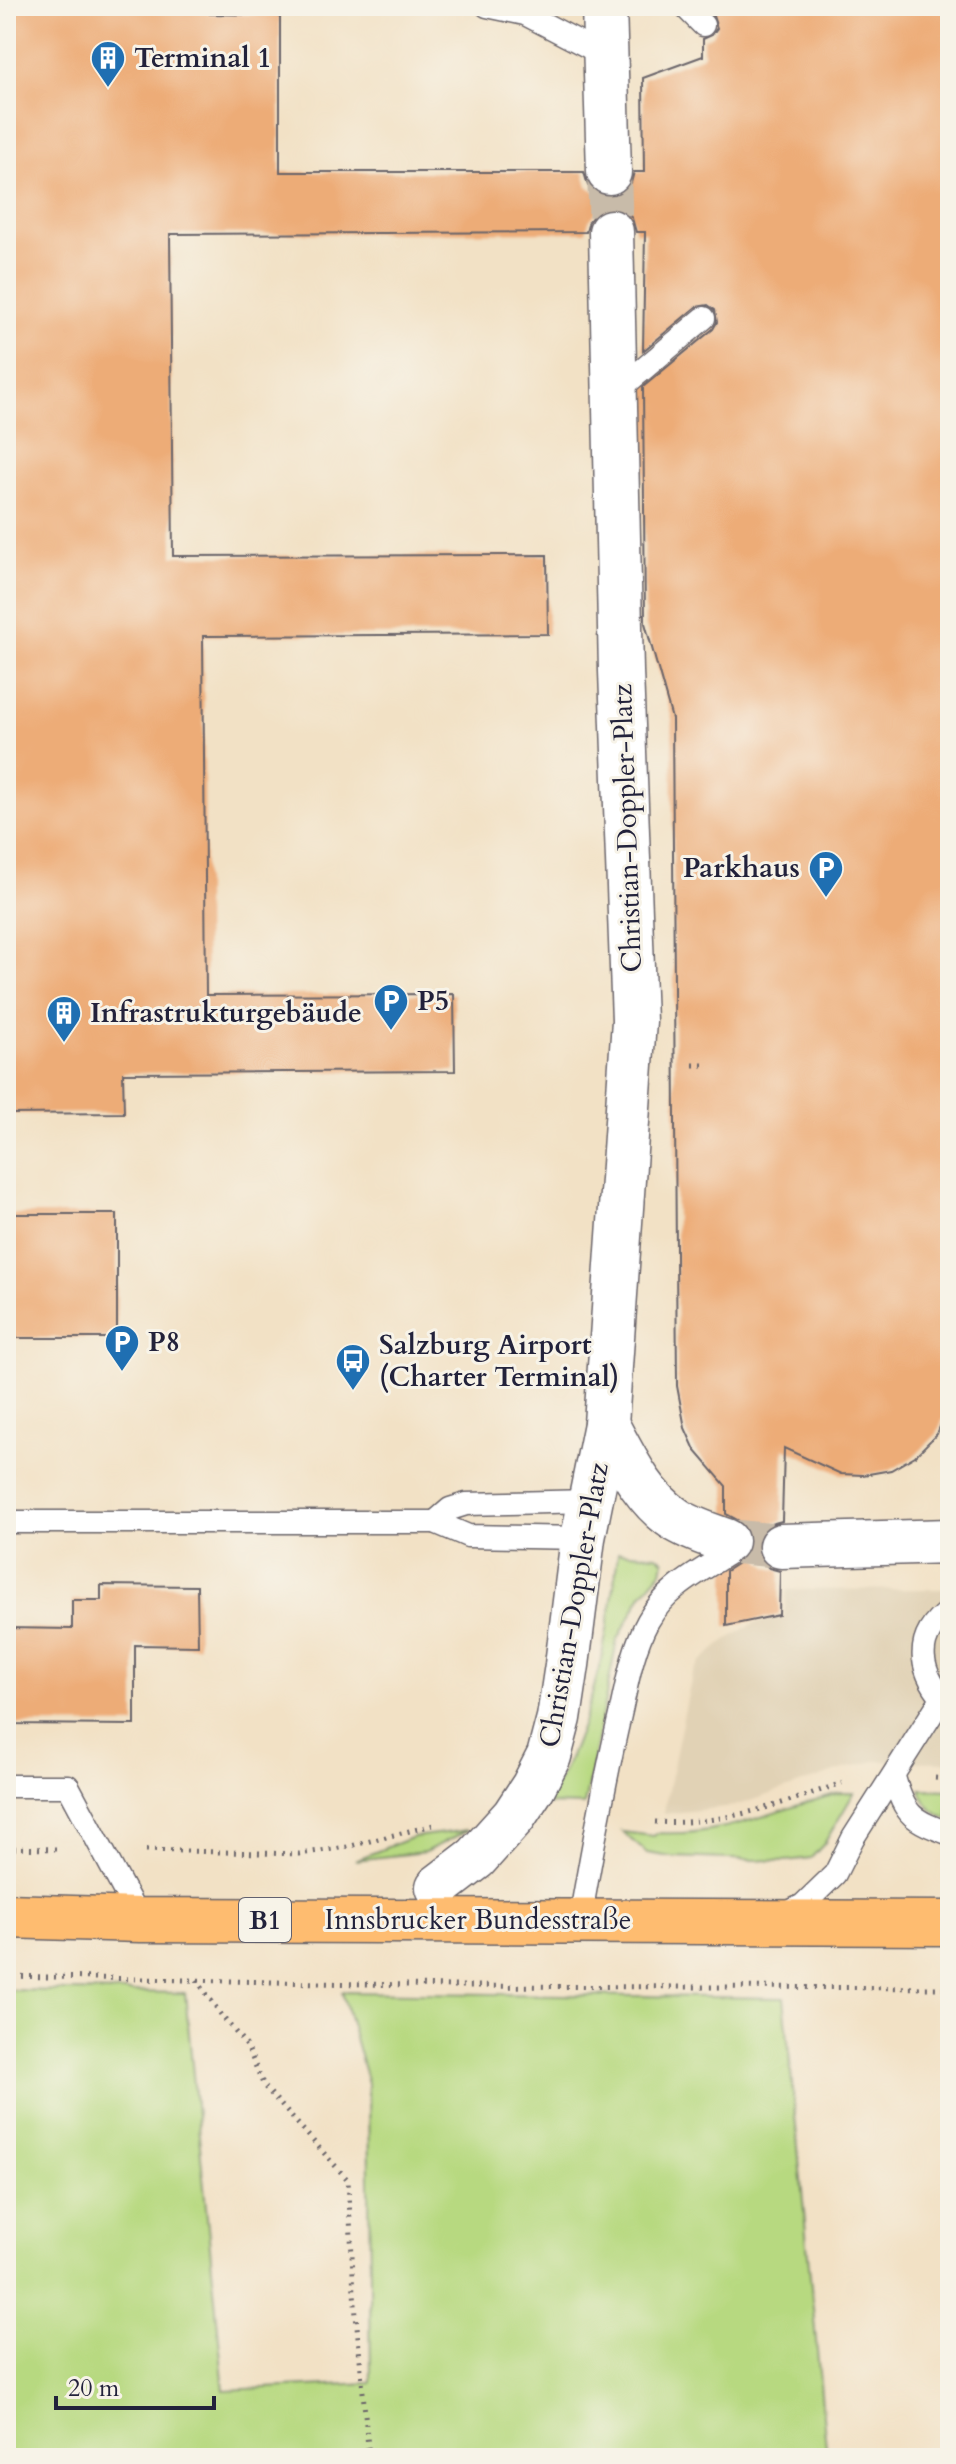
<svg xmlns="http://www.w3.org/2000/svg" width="956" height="2464" font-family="Cardo,serif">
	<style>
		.built { fill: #e1d2b5 }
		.green { fill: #b7d980; stroke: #6c7e5e; stroke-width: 2 }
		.building { fill: #edac77 }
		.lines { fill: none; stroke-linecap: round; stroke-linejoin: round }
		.minor-tunnel { stroke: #c8bba9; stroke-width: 44; stroke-dasharray: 44 22; stroke-linecap: butt }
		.service-casing { stroke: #6b656b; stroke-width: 25 }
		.minor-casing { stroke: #6b656b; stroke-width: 47 }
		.primary-casing { stroke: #6b656b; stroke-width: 47 }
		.path { stroke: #6b656b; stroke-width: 5; stroke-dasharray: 2 6; stroke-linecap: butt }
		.service { stroke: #fff; stroke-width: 22 }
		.minor { stroke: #fff; stroke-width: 44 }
		.primary { stroke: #febc70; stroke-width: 44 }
		.labels { text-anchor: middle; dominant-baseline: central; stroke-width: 6; stroke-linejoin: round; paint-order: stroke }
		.shield { fill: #f7f3e8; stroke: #62616f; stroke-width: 2 }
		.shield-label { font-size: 26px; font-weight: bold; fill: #22223b }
		.poi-label { font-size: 28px; font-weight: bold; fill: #22223b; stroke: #f7f3e8; text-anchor: start }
		.street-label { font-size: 28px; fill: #22223b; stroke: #f7f3e8 }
	</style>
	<rect width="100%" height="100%" fill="#f7f3e8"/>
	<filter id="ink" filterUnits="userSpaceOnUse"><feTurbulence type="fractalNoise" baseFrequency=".0125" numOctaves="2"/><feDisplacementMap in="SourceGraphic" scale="16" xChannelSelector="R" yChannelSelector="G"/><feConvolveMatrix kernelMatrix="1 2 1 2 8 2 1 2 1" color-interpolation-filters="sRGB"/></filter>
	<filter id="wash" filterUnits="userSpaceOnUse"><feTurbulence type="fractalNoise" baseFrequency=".006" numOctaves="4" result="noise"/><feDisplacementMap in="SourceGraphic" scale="32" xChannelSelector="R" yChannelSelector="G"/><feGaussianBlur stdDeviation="1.8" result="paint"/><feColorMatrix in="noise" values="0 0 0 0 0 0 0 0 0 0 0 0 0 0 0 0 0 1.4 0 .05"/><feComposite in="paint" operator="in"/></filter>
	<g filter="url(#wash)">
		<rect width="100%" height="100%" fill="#f2e1c5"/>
		<!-- built -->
		<path class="built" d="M950,1589v173l-75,-1 -31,8 -109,37 -72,8 29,-139 8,-13 25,-21 29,-18 30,-6 3,-27z"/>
		<!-- green -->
		<g class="green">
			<path d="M618,1552l39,3 7,6 -2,10 -20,23 -25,47 -33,164 -38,-1c45,-77 63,-164 72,-252z"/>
			<path d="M921,1789l29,1 -2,29c-14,-6 -25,-14 -27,-30z"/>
			<path d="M840,1793h14l-30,51 -13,14 -25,3 -115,-4 -24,-4 -25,-21 32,4 3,-3c67,4 120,-24 183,-40z"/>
			<path d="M468,1830l-43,22 -70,8 58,-23z"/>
			<path d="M6,1990l179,3 39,397 147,-7 -3,-299 -26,-92 442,6 43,460h-821z"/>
		</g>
		<g id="blocks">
			<!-- building -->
			<g class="building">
				<path d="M6,6h204v8l70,1v157h304l4,14 10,8 11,3 14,-4 8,-10 3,-11h10l-1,-94 60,-22v-17l9,-4 5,-7 -4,-12 -9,-10h246l-1,1398 -12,30 -22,22 -24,14 -28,5 -22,-1 -57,-26 -2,73 -15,4 -8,9 -3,12 4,14 9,8 11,3 -1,44 -53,11v-55l17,-11 6,-10 1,-14 -5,-12 -19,-10v-28l-31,-36 -10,-22 -8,-42 -5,-667 -27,-96 -2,-236 70,-58 4,-7 -2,-12 -7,-5 -12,2 -53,44 2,-119h-9l-4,-14 -10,-8 -11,-3 -14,4 -8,10 -3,11 -416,2 3,322 374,-1 1,79 -345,2 3,359 248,-1 1,77 -332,2 1,40 -118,1z"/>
				<rect x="6" y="1214" width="111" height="124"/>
				<path d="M101,1585l96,1 1,60 -63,-1v80l-129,-1v-96l66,1v-29h29z"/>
			</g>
		</g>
	</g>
	<g filter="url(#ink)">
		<use href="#blocks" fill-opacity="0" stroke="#6b656b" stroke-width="2"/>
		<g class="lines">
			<!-- minor-tunnel -->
			<g class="minor-tunnel">
				<path d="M609,172l2,60"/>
				<path d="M726,1541l55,5"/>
			</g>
			<!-- service casing -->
			<g class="service-casing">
				<g id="service">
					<path d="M487,6l38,8 79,41"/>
					<path d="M684,6l19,19"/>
					<path d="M615,393l89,-75"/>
					<path d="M6,1522h429"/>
					<path d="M583,1538l-115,-2 -33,-14 15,-13 16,-5 124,-3"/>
					<path d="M950,1610c-40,29 -30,65 0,96"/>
					<path d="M894,1777c11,40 19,43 56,57"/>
					<path d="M6,1786h62l72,134"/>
					<path d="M783,1915l20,-10 32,-31 18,-36 89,-140"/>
					<path d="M580,1920c12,-69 24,-137 40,-205 7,-31 12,-65 28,-94 17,-31 49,-48 78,-66"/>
				</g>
			</g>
			<!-- minor casing -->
			<g class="minor-casing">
				<g id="minor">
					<path d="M604,6l5,166"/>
					<path d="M606,1424c19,34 36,73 69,95 15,10 35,16 51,22"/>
					<path d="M781,1546l169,-5"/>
					<path d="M438,1887l38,-29 38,-42 19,-29 16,-31 10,-38 8,-53 16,-127 23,-114 28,-403 -13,-350 -10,-439"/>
				</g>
			</g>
			<!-- primary casing -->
			<g class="primary-casing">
				<path id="primary" d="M6,1916l134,4 810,3"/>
			</g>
			<!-- path -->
			<g class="path">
				<path d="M693,1065h10"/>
				<path d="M935,1778l15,1"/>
				<path d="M655,1822c65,4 126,-18 187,-39"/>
				<path d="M6,1848l50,1"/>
				<path d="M146,1850l153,4 48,-7 90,-23"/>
				<path d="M6,1976l447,10 497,2"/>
				<path d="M197,1980l25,36 25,30 17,40 84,94 6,113 15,165"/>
			</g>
			<!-- service -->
			<use href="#service" class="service"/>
			<!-- minor -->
			<use href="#minor" class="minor"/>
			<!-- primary -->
			<use href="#primary" class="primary"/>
		</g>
	</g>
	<!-- icons -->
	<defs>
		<g id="building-pin" transform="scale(1.8)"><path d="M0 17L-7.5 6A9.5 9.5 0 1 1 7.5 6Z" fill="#1f6fb2" stroke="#f7f3e8"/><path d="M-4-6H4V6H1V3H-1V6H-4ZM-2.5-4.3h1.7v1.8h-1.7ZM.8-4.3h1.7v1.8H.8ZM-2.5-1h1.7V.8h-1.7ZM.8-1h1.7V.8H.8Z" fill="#fff"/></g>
		<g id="parking-pin" transform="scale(1.8)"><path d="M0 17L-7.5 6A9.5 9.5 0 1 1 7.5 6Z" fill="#1f6fb2" stroke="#f7f3e8"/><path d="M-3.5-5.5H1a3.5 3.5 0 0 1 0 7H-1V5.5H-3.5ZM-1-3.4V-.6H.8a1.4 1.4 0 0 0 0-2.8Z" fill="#fff"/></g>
		<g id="bus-pin" transform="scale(1.8)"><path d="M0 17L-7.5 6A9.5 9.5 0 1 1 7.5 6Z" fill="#1f6fb2" stroke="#f7f3e8"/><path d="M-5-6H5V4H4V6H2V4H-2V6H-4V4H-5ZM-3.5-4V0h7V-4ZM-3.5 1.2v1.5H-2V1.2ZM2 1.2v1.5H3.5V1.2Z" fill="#fff"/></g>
	</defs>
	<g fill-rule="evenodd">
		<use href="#building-pin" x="108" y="58"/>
		<use href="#parking-pin" x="826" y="868"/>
		<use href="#parking-pin" x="391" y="1001"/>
		<use href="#building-pin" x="64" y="1013"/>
		<use href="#parking-pin" x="122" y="1342"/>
		<use href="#bus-pin" x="353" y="1361"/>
	</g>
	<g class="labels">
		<!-- shield labels -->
		<rect class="shield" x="239" y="1898" width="52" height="44" rx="6"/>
		<g class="shield-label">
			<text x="265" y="1920">B1</text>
		</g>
		<!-- poi labels -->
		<g class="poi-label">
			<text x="134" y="58">Terminal 1</text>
			<text x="800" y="868" text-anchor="end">Parkhaus</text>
			<text x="417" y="1001">P5</text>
			<text x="90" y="1013">Infrastrukturgebäude</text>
			<text x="148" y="1342">P8</text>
			<text x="379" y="1345">Salzburg Airport<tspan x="379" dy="32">(Charter Terminal)</tspan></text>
		</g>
		<!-- street labels -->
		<g class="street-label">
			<text transform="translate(627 828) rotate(-92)">Christian-Doppler-Platz</text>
			<text transform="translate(574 1605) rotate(-80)">Christian-Doppler-Platz</text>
			<text x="478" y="1920">Innsbrucker Bundesstraße</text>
		</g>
	</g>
	<!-- margin -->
	<rect width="956" height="2464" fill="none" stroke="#f7f3e8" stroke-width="32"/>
	<!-- scale -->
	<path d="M56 2396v12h158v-12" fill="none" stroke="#22223b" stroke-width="4"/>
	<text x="68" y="2396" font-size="24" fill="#22223b" stroke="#f7f3e8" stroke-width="6" paint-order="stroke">20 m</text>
</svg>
